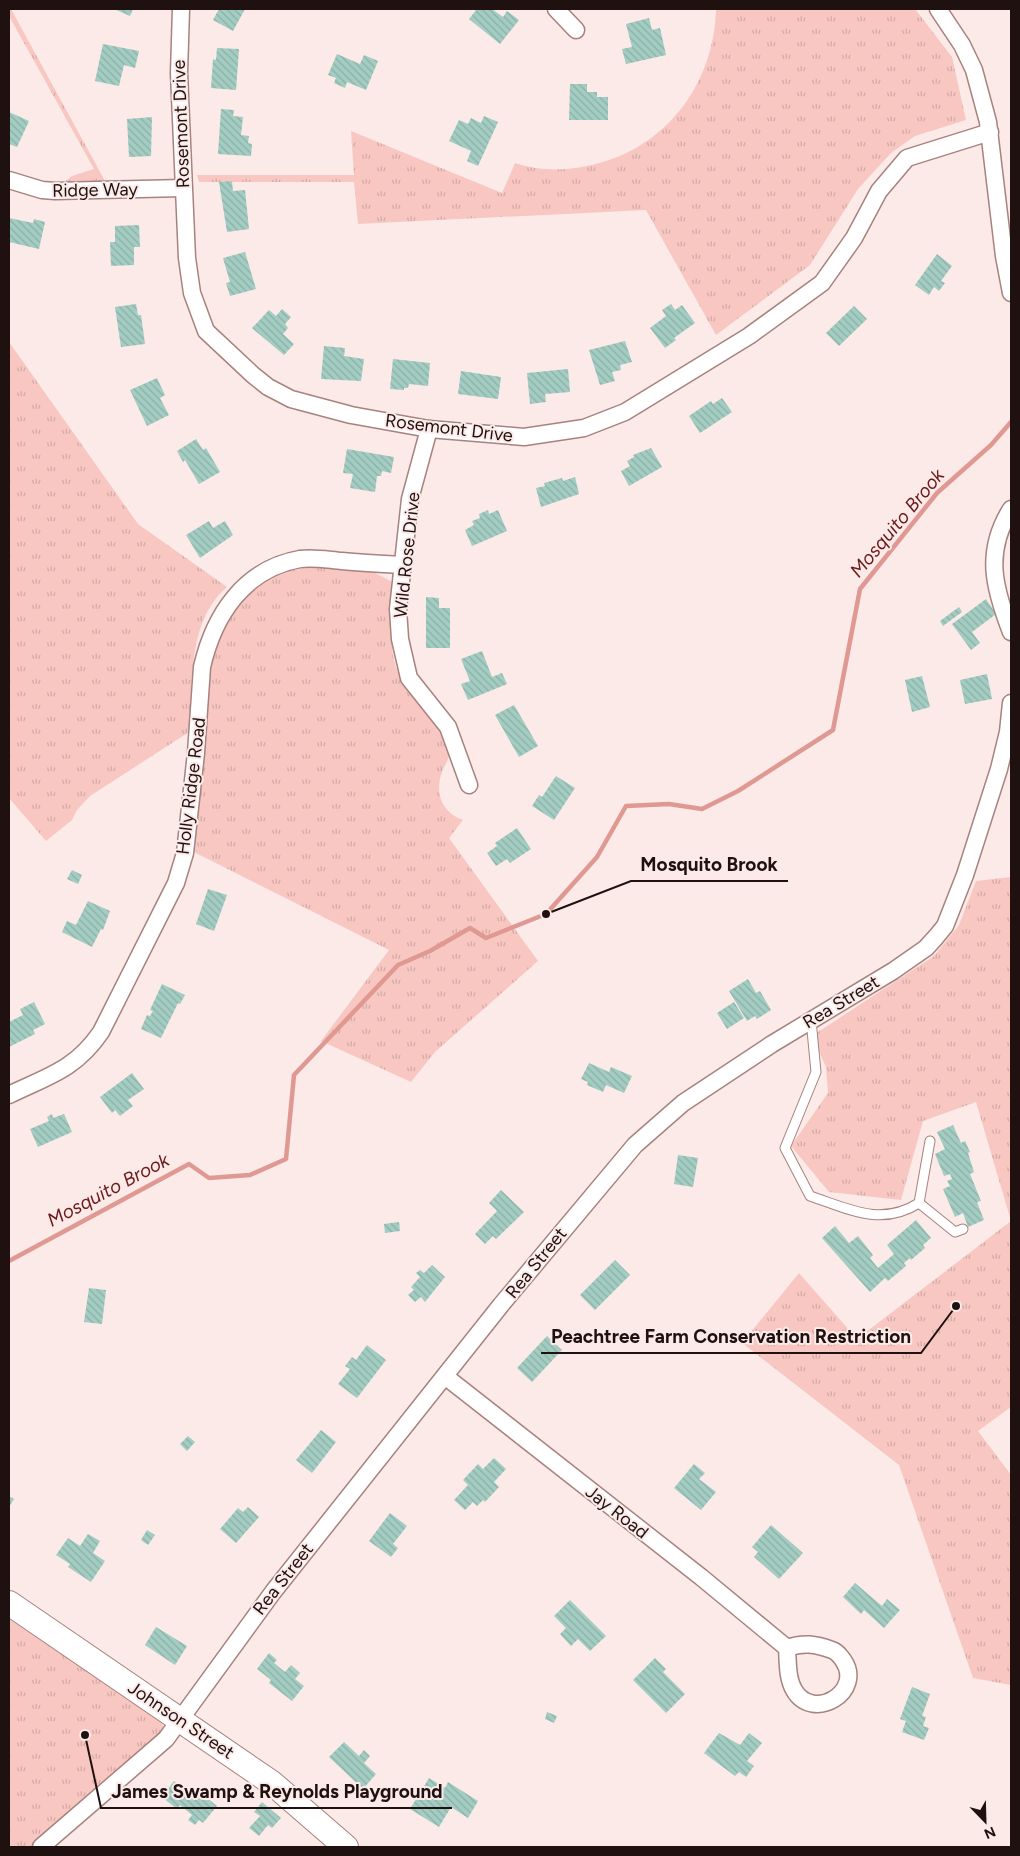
<svg xmlns="http://www.w3.org/2000/svg" width="1020" height="1856" font-family="Figtree,sans-serif">
	<style>
		.park { fill: url(#park-tufts) }
		.lines { fill: none; stroke-linecap: round; stroke-linejoin: round }
		.stream { stroke: #df9992; stroke-width: 4.5 }
		.building { fill: url(#building-back-hatch) }
		.lane-casing { stroke: #a7827e; stroke-width: 11 }
		.street-casing { stroke: #a7827e; stroke-width: 19 }
		.secondary-casing { stroke: #a7827e; stroke-width: 26 }
		.lane { stroke: #fff; stroke-width: 9 }
		.street { stroke: #fff; stroke-width: 16 }
		.secondary { stroke: #fff; stroke-width: 24 }
		.labels { text-anchor: middle; dominant-baseline: central; stroke-width: 4; stroke-linejoin: round; paint-order: stroke }
		.street-label { font-size: 18px; fill: #1e110f; stroke: #fbeae8 }
		.water-label { font-size: 19px; font-style: italic; fill: #6b1919; stroke: #fbeae8 }
		.leader { fill: none; stroke: #1e110f; stroke-width: 2 }
		.callout-dot { fill: #1e110f; stroke: #fbeae8; stroke-width: 2 }
		.callout-label { font-size: 19px; text-anchor: middle; font-weight: bold; fill: #1e110f; stroke: #fbeae8; stroke-width: 4; stroke-linejoin: round; paint-order: stroke }
	</style>
	<defs>
		<pattern id="park-tufts" width="24" height="20" patternUnits="userSpaceOnUse" patternTransform="scale(1.25)"><rect width="24" height="20" fill="#f8c7c2"/><path d="M3 7l-1-3M5 7V3M7 7l1-3M15 17l-1-3M17 17v-4M19 17l1-3" fill="none" stroke="#d4aaa6"/></pattern>
		<pattern id="building-back-hatch" width="6" height="6" patternUnits="userSpaceOnUse" patternTransform="scale(1.25)"><rect width="6" height="6" fill="#a3cdc2"/><path d="M-1 5l2 2M0 0l6 6M5-1l2 2" fill="none" stroke="#8cafa6"/></pattern>
	</defs>
	<rect width="100%" height="100%" fill="#fbeae8"/>
	<!-- park -->
	<g class="park">
		<path d="M9,9h2l94,172 -41,1 8,-6 22,-7 -85,-153z"/>
		<path d="M716,9h199l37,48 14,63 -51,16 -24,17 -33,36 -48,76 -94,70 -70,-125 -288,14 -4,-42h-155l-2,-7h157l-3,-44 151,62 13,-30c24,8 48,8 72,3 77,-15 127,-80 129,-157z"/>
		<path d="M9,342l129,182 89,63c-40,34 -34,97 -38,145l-99,64 -13,14 -5,10 -26,21 -37,-43z"/>
		<path d="M323,567l50,5 18,9c7,33 -7,60 8,94 12,26 43,46 50,71 3,12 -5,18 -8,29 -6,20 2,38 22,45l-14,18 89,123 -103,91 -24,30 -90,-41 68,-91 -195,-98 16,-185c7,-28 28,-72 54,-87 18,-10 39,-12 59,-13z"/>
		<path d="M1011,877v530l-33,24 33,44v210l-38,-7 -74,-213 -157,-122 57,-70 58,66 154,-118 -35,-119 -53,19 -22,79 -72,-8 -38,-46 37,-53 -2,-26 -14,-31 122,-80 25,-31 17,-44z"/>
		<path d="M9,1619l143,92c8,7 12,10 11,22l-129,114h-25z"/>
	</g>
	<g class="lines">
		<!-- stream -->
		<path class="stream" d="M9,1261l180,-97 20,14 41,-3 36,-16 8,-84 104,-110 32,-14 40,-23 16,10 60,-24 51,-57 29,-51 43,-2 33,5 36,-18 95,-61 27,-141 77,-96 54,-48 20,-23"/>
	</g>
	<!-- building -->
	<g class="building">
		<path d="M114,9h19l-3,7z"/>
		<path d="M219,9h26l-12,22 -20,-11z"/>
		<path d="M477,9h15l11,8 4,-6 12,9 -19,24 -31,-25z"/>
		<path d="M649,18l3,12 8,-2 6,27 -40,9 -4,-15 10,-2 -6,-23z"/>
		<path d="M103,44l36,7 -4,17 -11,-3 -5,21 -24,-5z"/>
		<path d="M217,48l22,1 -3,41 -25,-2 2,-29 3,1z"/>
		<path d="M337,54l23,10 4,-9 14,6 -12,29 -19,-8 -2,6 -11,-5 2,-5 -8,-3z"/>
		<path d="M570,84h17v8h10v5h11v23h-39z"/>
		<path d="M221,109l13,1 -1,6 10,1 -2,18 8,1 -1,7 4,1 -1,12 -33,-2z"/>
		<path d="M9,112l20,9 -12,26 -8,-3z"/>
		<path d="M484,116l14,6 -20,44 -11,-5 4,-10 -22,-10 10,-21 9,4 3,-6 10,5z"/>
		<path d="M152,117l-1,39 -22,1 -2,-38z"/>
		<path d="M232,181l1,10 12,-1 4,39 -22,3 -8,-50z"/>
		<path d="M9,218l24,5 1,-4 11,3 -6,27 -30,-7z"/>
		<path d="M139,225l1,22h-6v18l-23,1 -1,-24h5v-16z"/>
		<path d="M245,252l11,37 -26,7 -4,-13 4,-1 -7,-24z"/>
		<path d="M937,254l15,12 -11,15 4,2 -6,8 -5,-4 -5,8 -14,-10z"/>
		<path d="M136,304l2,11h3l4,29 -24,3 -6,-40z"/>
		<path d="M671,304l4,6 7,-5 13,18 -21,15 2,2 -11,8 -15,-20 16,-12 -4,-6z"/>
		<path d="M854,306l13,13 -28,27 -13,-13z"/>
		<path d="M282,309l9,8 -6,7 3,4 -5,6 11,10 -10,11 -32,-27 17,-18 7,6z"/>
		<path d="M625,341l7,21 -12,3 1,5 -9,2 3,9 -15,4 -11,-35z"/>
		<path d="M324,346l21,2 -1,8 20,3 -3,22 -40,-2z"/>
		<path d="M393,359l37,4 -2,23 -19,-2 -1,4h-4v2l-14,-1z"/>
		<path d="M568,369l2,23 -25,2 1,8 -16,2 -3,-31z"/>
		<path d="M461,371l40,6 -3,22 -40,-5z"/>
		<path d="M157,378l8,17 -5,3 9,17 -22,11 -17,-36z"/>
		<path d="M722,398l10,14 -32,21 -11,-17 22,-15 2,3z"/>
		<path d="M196,439l7,11 3,-2 14,24 -21,12 -14,-24 -2,2 -6,-11z"/>
		<path d="M651,448l11,19 -33,19 -8,-15 9,-5 -3,-5 7,-4 -1,-2z"/>
		<path d="M347,449l47,8 -3,16 -9,-2 -1,5h-4l-2,16 -25,-4 3,-14 -10,-1z"/>
		<path d="M575,477l4,17 -38,13 -5,-19 9,-2 -1,-3 18,-5 1,3z"/>
		<path d="M488,510l1,4 9,-4 9,21 -35,15 -7,-16 9,-5 -2,-4 8,-3 -1,-4z"/>
		<path d="M209,521l4,7 12,-7 8,14 -33,23 -14,-23z"/>
		<path d="M426,597l13,1v10h11v40h-24z"/>
		<path d="M986,599l10,15 -24,18 8,11 -9,7 -19,-26z"/>
		<path d="M959,607l3,5 -19,14 -3,-5z"/>
		<path d="M482,651l10,26 10,-4 5,11 -39,16 -7,-16 9,-3 -9,-22z"/>
		<path d="M987,674l5,25 -27,5 -5,-24z"/>
		<path d="M922,676l8,31 -18,5 -7,-32z"/>
		<path d="M514,705l24,41 -19,11 -24,-42z"/>
		<path d="M556,776l19,12 -21,32 -22,-14 7,-11 3,2z"/>
		<path d="M517,828l14,21 -21,14 -3,-4 -11,7 -9,-13 10,-7 -2,-3z"/>
		<path d="M72,870l10,5 -4,9 -11,-5z"/>
		<path d="M208,889l19,6 -13,36 -18,-7z"/>
		<path d="M88,901l22,10 -7,19 -2,-1 -9,18 -30,-15 5,-11 9,4z"/>
		<path d="M748,979l8,14 4,-2 11,19 -14,9 -2,-3 -8,5 -18,-30z"/>
		<path d="M162,984l23,11 -5,9 -2,-1 -17,35 -20,-9 6,-14 3,1 3,-5 -3,-1z"/>
		<path d="M34,1002l11,22 -12,6 2,4 -26,13v-25l14,-7 -3,-6z"/>
		<path d="M734,1002l10,16 -17,11 -10,-16z"/>
		<path d="M589,1063l20,9 2,-5 21,9 -8,17 -18,-8 -3,7 -16,-7 1,-3 -7,-3z"/>
		<path d="M132,1073l12,16 -16,11 5,6 -13,10 -5,-6 -3,3 -12,-16z"/>
		<path d="M52,1114l1,4 11,-4 8,18 -34,15 -8,-18 19,-8 -2,-4z"/>
		<path d="M953,1125l8,18 4,-2 5,11 -2,1 6,19 -4,2 11,27 -4,1 7,18 -16,7 -5,-14 -8,4 -12,-28 7,-3 -3,-5 5,-2 -2,-5 -6,2 -9,-22 10,-5 -8,-17z"/>
		<path d="M678,1155l20,3 -5,29 -19,-3z"/>
		<path d="M501,1190l23,22 -28,27 -3,-3 -8,8 -10,-10 22,-23 -8,-8z"/>
		<path d="M916,1220l15,18 -8,7 2,3 -14,12 -1,-2 -6,5 2,3 -18,15 -3,-3 -15,14 -48,-54 13,-12 14,17 9,-7 15,19 -3,3 8,10 16,-14 -7,-9z"/>
		<path d="M399,1222l1,9 -15,2 -1,-9z"/>
		<path d="M615,1260l15,15 -35,35 -15,-15z"/>
		<path d="M432,1265l13,12 -20,25 -4,-5 -6,5 -7,-7 6,-5 -3,-3 9,-10 -4,-4 4,-3 4,3z"/>
		<path d="M89,1288l17,2 -4,34 -18,-2z"/>
		<path d="M547,1336l15,14 -30,32 -15,-14z"/>
		<path d="M367,1345l19,15 -29,38 -19,-14 12,-15 -5,-3 7,-9 4,3z"/>
		<path d="M321,1430l15,12 -24,31 -16,-13z"/>
		<path d="M188,1436l7,6 -8,9 -7,-7z"/>
		<path d="M494,1458l12,11 -12,13 5,5 -14,15 -2,-2 -6,6 -4,-4 -8,8 -11,-10 14,-15 -5,-5 15,-16 5,5z"/>
		<path d="M694,1464l11,9 -6,6 17,13 -15,18 -27,-22z"/>
		<path d="M9,1496l5,3 -5,8z"/>
		<path d="M248,1507l11,10 -23,26 -16,-14 18,-21 5,4z"/>
		<path d="M390,1513l17,13 -14,18 5,4 -7,9 -22,-16z"/>
		<path d="M771,1525l32,28 -24,26 -25,-22 4,-5 -6,-5z"/>
		<path d="M147,1530l8,5 -7,10 -7,-5z"/>
		<path d="M88,1534l12,7 -7,12 12,8 -14,21 -23,-15 2,-3 -14,-9 12,-17 12,8z"/>
		<path d="M855,1583l27,23 5,-7 13,11 -16,18 -20,-18 -3,4 -18,-17z"/>
		<path d="M570,1600l36,36 -16,15 -12,-12 -7,7 -11,-12 6,-6 -12,-12z"/>
		<path d="M156,1627l31,19 -12,19 -30,-20z"/>
		<path d="M269,1653l8,7 -3,3 11,9 6,-7 9,8 -5,6 9,7 -12,15 -23,-18 2,-3 -14,-11z"/>
		<path d="M655,1658l11,11 -3,3 22,22 -19,19 -33,-33z"/>
		<path d="M912,1687l18,7 -8,22 4,1 -3,9 6,2 -5,12 -22,-8 4,-11 -6,-2z"/>
		<path d="M547,1712l10,4 -3,7 -9,-4z"/>
		<path d="M719,1733l21,12 9,-12 13,10 -15,18 7,5 -8,11 -7,-5 -4,4 -31,-23z"/>
		<path d="M344,1742l15,14 5,-6 6,6 -6,7 12,11 -13,15 -34,-32z"/>
		<path d="M429,1778l16,10 3,-6 30,19 -10,17 -17,-11 -12,20 -29,-18z"/>
		<path d="M174,1781l14,11 5,-5 24,19 -14,17 -4,-3 -4,5 -7,-5 4,-5 -12,-10 -3,4 -15,-12z"/>
		<path d="M262,1802l19,16 -9,10 -4,-3 -9,11 -10,-8 11,-12 -6,-4z"/>
	</g>
	<g class="lines">
		<!-- lane casing -->
		<g class="lane-casing">
			<g id="lane">
				<path d="M811,1020l5,52 -31,76 25,48c39,13 71,31 109,7l11,-62"/>
				<path d="M919,1203l36,29 8,-3"/>
			</g>
		</g>
		<!-- street casing -->
		<g class="street-casing">
			<g id="street">
				<path d="M181,9l-2,64 8,185 5,35 14,38 47,44 15,12 23,12 60,16 78,14 95,8 60,-9 41,-16 124,-76 73,-53 32,-45 25,-47 28,-33 83,-26"/>
				<path d="M556,9l20,21"/>
				<path d="M938,9l24,36 12,25 14,52 16,134 7,37"/>
				<path d="M9,180l33,10 13,1 128,-3"/>
				<path d="M429,429l-19,70 -12,110 2,30 9,39 39,49 21,58"/>
				<path d="M1011,509c-27,43 -17,79 0,123"/>
				<path d="M9,1095c39,-19 66,-25 92,-63l75,-149 9,-30 11,-100 6,-86c12,-52 42,-98 98,-108 13,-2 29,1 42,2 21,2 41,3 61,4"/>
				<path d="M446,1377l255,200 86,71c1,14 0,30 7,42 19,33 71,1 49,-30 -4,-5 -5,-8 -11,-10 -17,-6 -28,-8 -45,-2"/>
				<path d="M41,1847l125,-108 107,-147 228,-287 134,-160 48,-42 89,-59 121,-73 33,-23 10,-11 9,-11 20,-51 34,-106 9,-37 3,-29"/>
			</g>
		</g>
		<!-- secondary casing -->
		<g class="secondary-casing">
			<path id="secondary" d="M9,1603l263,180 74,64"/>
		</g>
		<!-- lane -->
		<use href="#lane" class="lane"/>
		<!-- street -->
		<use href="#street" class="street"/>
		<!-- secondary -->
		<use href="#secondary" class="secondary"/>
	</g>
	<g class="labels">
		<!-- street labels -->
		<g class="street-label">
			<text transform="translate(181 124) rotate(-92)">Rosemont Drive</text>
			<text transform="translate(95 190) rotate(-1)">Ridge Way</text>
			<text transform="translate(449 428) rotate(7)">Rosemont Drive</text>
			<text transform="translate(407 555) rotate(-84)">Wild Rose Drive</text>
			<text transform="translate(191 786) rotate(-83)">Holly Ridge Road</text>
			<text transform="translate(841 1002) rotate(-31)">Rea Street</text>
			<text transform="translate(536 1263) rotate(-51)">Rea Street</text>
			<text transform="translate(617 1512) rotate(38)">Jay Road</text>
			<text transform="translate(283 1579) rotate(-52)">Rea Street</text>
			<text transform="translate(181 1720) rotate(34)">Johnson Street</text>
		</g>
		<!-- water labels -->
		<g class="water-label">
			<text transform="translate(897 523) rotate(-50)">Mosquito Brook</text>
			<text transform="translate(108 1190) rotate(-28)">Mosquito Brook</text>
		</g>
	</g>
	<!-- callouts -->
	<path class="leader" d="M546 914L631 881H788M956 1306L921 1353H541M85 1735L101 1808H452"/>
	<g class="callout-dot">
		<circle cx="546" cy="914" r="5"/>
		<circle cx="956" cy="1306" r="5"/>
		<circle cx="85" cy="1735" r="5"/>
	</g>
	<g class="callout-label">
		<text x="709" y="871">Mosquito Brook</text>
		<text x="731" y="1343">Peachtree Farm Conservation Restriction</text>
		<text x="277" y="1798">James Swamp &amp; Reynolds Playground</text>
	</g>
	<!-- border -->
	<rect width="1020" height="1856" fill="none" stroke="#1e110f" stroke-width="20"/>
	<!-- north arrow -->
	<g transform="translate(985 1821) rotate(157)" stroke="#fbeae8" stroke-width="4" paint-order="stroke">
	<path d="M0-4L9 19L0 12L-9 19Z" fill="#1e110f"/>
	<text y="-8" font-size="14" font-weight="bold" text-anchor="middle" fill="#1e110f">N</text>
	</g>
</svg>
